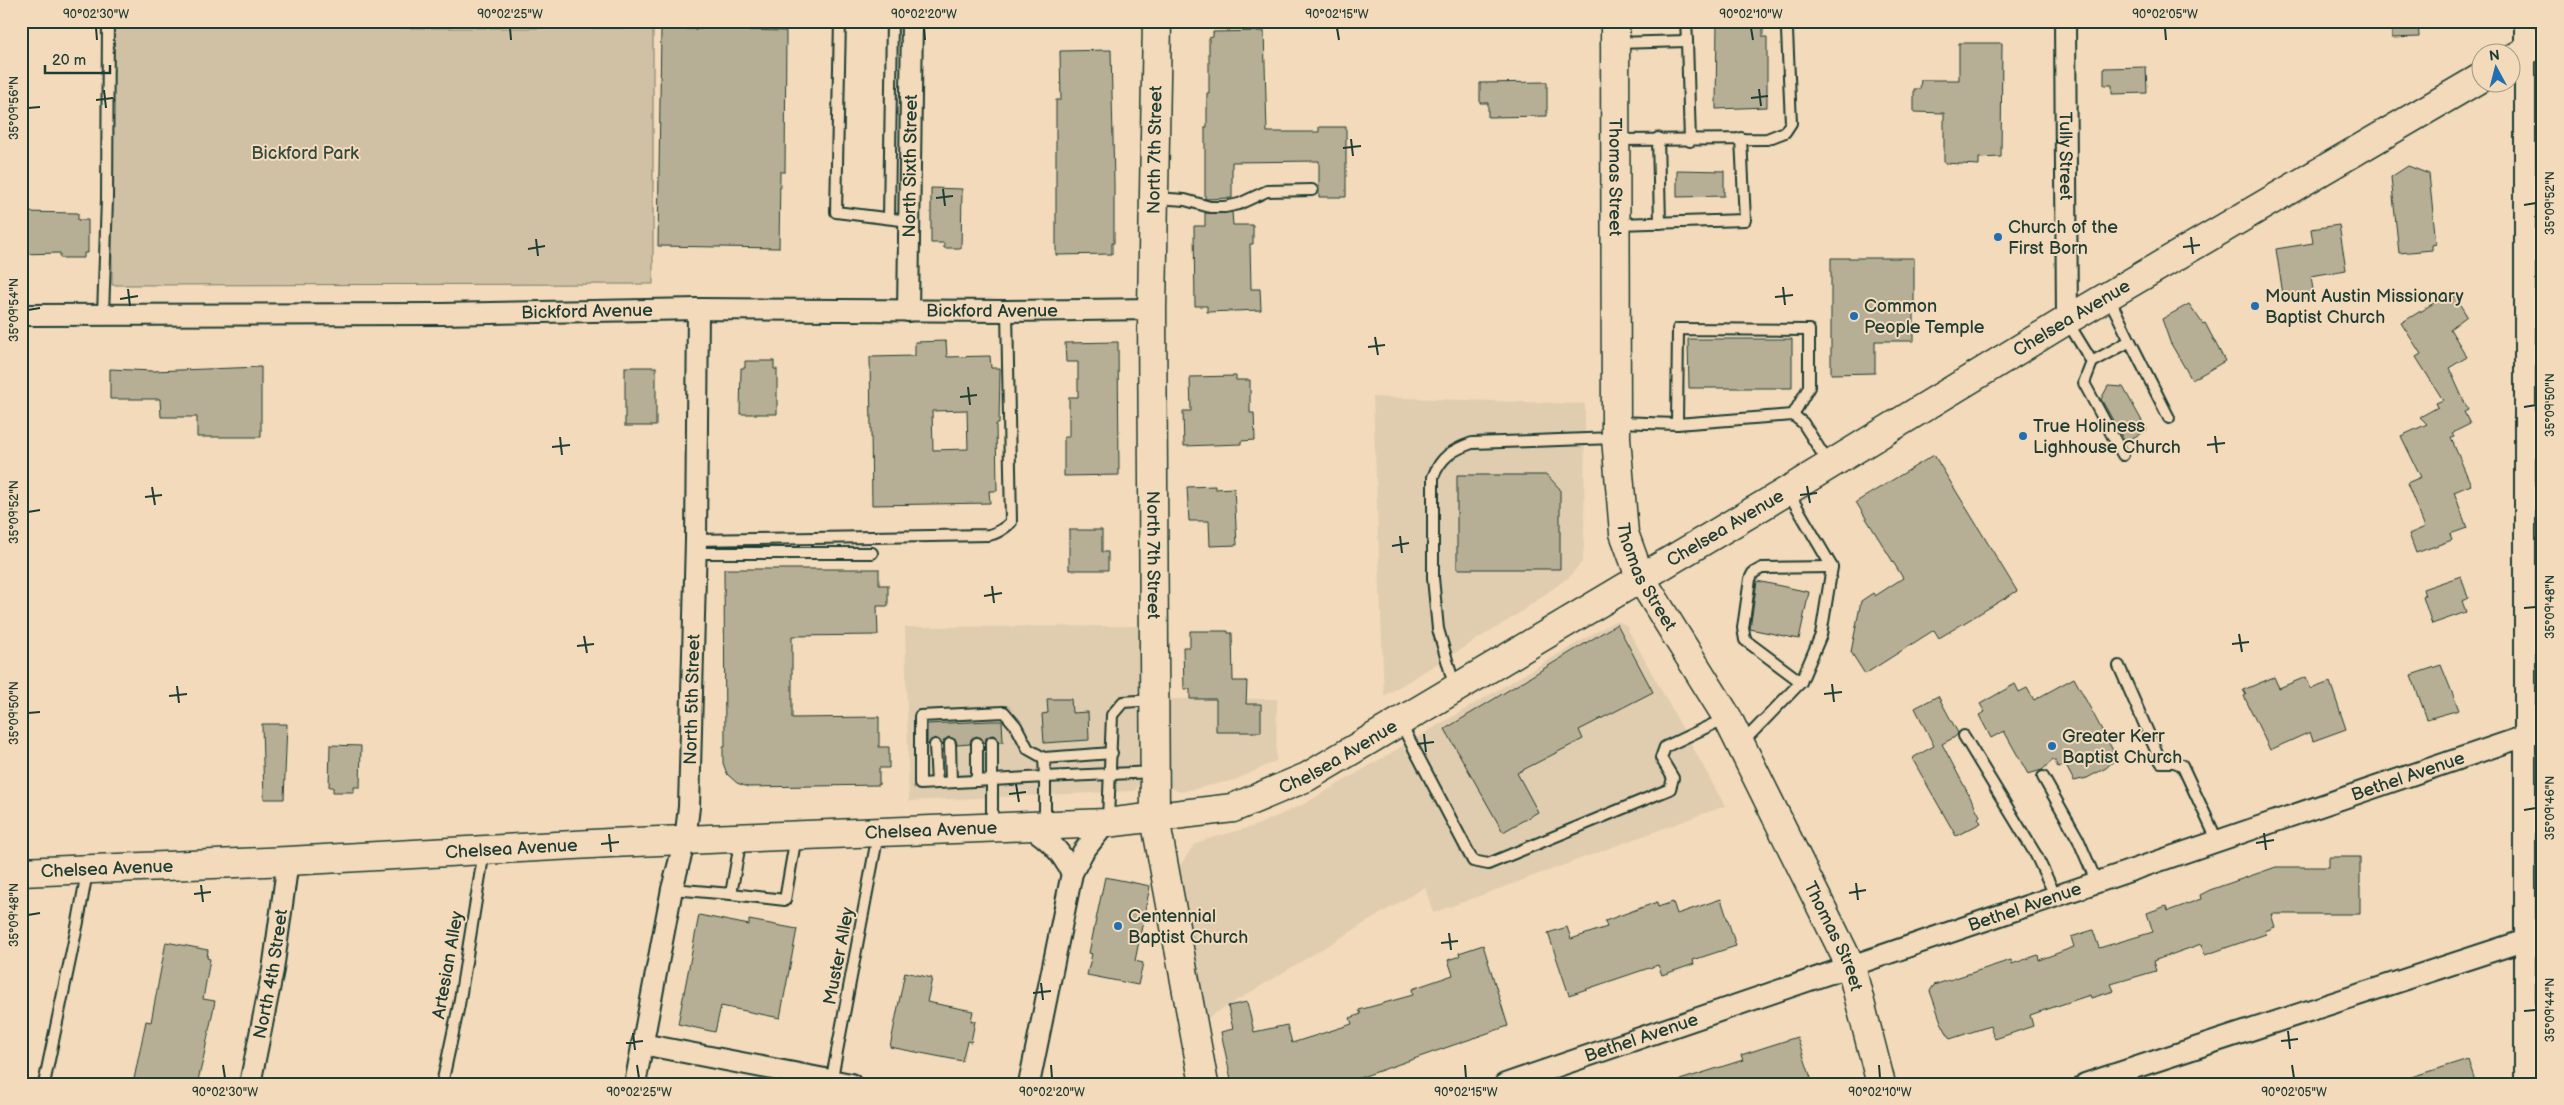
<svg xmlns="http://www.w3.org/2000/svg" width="2564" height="1105" font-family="'Balsamiq Sans',sans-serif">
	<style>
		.built { fill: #e0cdaf }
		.green { fill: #d0c1a4; stroke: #787f6c }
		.building { fill: #b7af95; stroke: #1f3d34; fill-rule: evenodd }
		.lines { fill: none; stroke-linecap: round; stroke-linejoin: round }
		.lane-casing { stroke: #1f3d34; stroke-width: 14 }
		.street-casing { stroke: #1f3d34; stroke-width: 24 }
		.secondary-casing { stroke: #1f3d34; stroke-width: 31 }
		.primary-casing { stroke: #1f3d34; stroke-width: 31 }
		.lane { stroke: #f2daba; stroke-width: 10 }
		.street { stroke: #f2daba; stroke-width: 20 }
		.secondary { stroke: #f2daba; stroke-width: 28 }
		.primary { stroke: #f2daba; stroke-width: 28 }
		.ticks { fill: none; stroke: #1f3d34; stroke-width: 2 }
		.poi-dot { fill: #1f6fb2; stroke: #f2daba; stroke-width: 2 }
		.labels { text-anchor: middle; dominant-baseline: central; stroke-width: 4; stroke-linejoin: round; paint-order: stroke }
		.street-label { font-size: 18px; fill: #1f3d34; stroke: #f2daba }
		.park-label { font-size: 18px; fill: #314a3f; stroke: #f2daba }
		.poi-label { font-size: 18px; fill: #1f3d34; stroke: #f2daba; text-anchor: start }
		.neatline { fill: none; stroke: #1f3d34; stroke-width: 2 }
		.ticks-label { font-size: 12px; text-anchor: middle; fill: #1f3d34 }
	</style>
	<rect width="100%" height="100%" fill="#f2daba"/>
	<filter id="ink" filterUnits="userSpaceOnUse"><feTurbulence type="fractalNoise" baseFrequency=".02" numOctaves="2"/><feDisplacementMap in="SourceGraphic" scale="10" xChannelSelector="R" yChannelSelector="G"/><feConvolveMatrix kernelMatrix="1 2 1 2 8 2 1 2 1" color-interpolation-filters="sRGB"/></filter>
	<g filter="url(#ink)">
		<!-- built -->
		<g class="built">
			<path d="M1373,397l212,7 -1,143 -2,15 -13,15 -57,41 -128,78z"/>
			<path d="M1613,622h7l6,4 99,180 -292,107 -8,-26 -221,133 -25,-130v-23l15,-22 13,-6 48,-13 51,-23z"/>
			<path d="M1139,626v158l-4,7 -226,10 -4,-174z"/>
			<path d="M1163,699h114l-1,62 -41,19 -55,12 -11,-5 -6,-4z"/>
		</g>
		<!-- green -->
		<path class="green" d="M112,21h271l1,7h269v256l-541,1z"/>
		<!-- building -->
		<g class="building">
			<path d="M702,21h41v9l43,1 -1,141h-5l-1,76 -121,-2 3,-217h41z"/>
			<path d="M1717,21h46v16h4v70l-51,2z"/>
			<path d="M2392,21h26l1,16 -27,1z"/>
			<path d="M1264,31l3,101h52v-5h27v70h-27v-36l-87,1v36l-27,1v-72h2v-34h2v-55l4,-1v-5z"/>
			<path d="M1959,43h43l-1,114 -22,1v7l-35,-2v-50l-30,-1v-23h6l1,-9h38z"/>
			<path d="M1111,50l3,133v60h-2v11l-56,1v-155h5l-1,-49z"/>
			<path d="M2146,67l1,26 -35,1v-9h-8v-17z"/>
			<path d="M1547,82v34l-59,1v-14h-8v-20z"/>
			<path d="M2408,166l21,8 7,70 -4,1v5l-33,3 -8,-76z"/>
			<path d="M1677,170l47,1v25l-47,1z"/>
			<path d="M931,188l31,1 -1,59h-17v-5h-13z"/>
			<path d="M21,212l57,1v7h10v33h-4v5h-24v-5l-39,1z"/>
			<path d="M1232,212l1,13h20v19h-3l1,45h9l1,21 -54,2v-6h-12l-1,-80h11v-13z"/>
			<path d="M2339,225l7,45 -35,6 3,21 -30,4 -8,-52 37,-6 -2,-14z"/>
			<path d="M1831,258h83v83h-39v32l-44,1z"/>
			<path d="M2452,292l15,24 -17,13 17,28 -18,11 19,42 -4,2 6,12 -18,9 2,4 -3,1 20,47 -17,7 13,36 -17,6 2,6 -36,13 -7,-19 16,-7 -18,-44 14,-6 -20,-41 26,-12 -7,-7 18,-10 -2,-4 7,-3 -27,-43 5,-3 -20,-31z"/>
			<path d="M2189,304l14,20 2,-1 20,38 -33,19 -22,-38 -8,-23z"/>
			<path d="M1688,339h104v49h-103z"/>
			<path d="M946,341l1,16 43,-1 1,12h9l-1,56h-3l1,67h-8l1,12 -118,2 -2,-148 45,-1v-14zM967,410l1,39 -35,1 -1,-39z"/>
			<path d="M1118,342l1,133 -55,1v-39h5v-40h9v-35h-12l-1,-19z"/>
			<path d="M745,361h29v8h3v45h-37l1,-46h4z"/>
			<path d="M261,367v70h-64v-20h-36l-1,-18h-50v-30l42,2z"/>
			<rect x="625" y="367" width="31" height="59"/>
			<path d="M1236,376v4h14v33h4l1,27 -14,1v3l-57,2 -1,-35h8l-1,-34z"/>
			<path d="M2108,386l15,1 24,43 -22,12 -24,-43z"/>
			<path d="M1934,455l83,136 -78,47 -5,-8 -69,44 -14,-22 10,-51 12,-8 2,3 28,-18 -47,-76z"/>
			<path d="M1457,475h90l13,14v80h-103z"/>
			<path d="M1215,486v3l19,-1 3,57 -27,1 -1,-25h-20l-2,-34z"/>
			<path d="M1069,530h33v22h6v18h-39z"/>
			<path d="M724,569h155v16h9v21h-11l1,29 -86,1v82l87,-1v30h10v21h-10v17l-131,2 -11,-4 -10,-9 -4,-11v-16h2z"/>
			<path d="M2461,576l7,22 -6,3 4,11 -34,12 -9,-27 2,-1 -2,-7z"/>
			<path d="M1757,581l52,11 -10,47 -49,-10z"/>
			<path d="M1617,624l36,68 -74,38 4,9 -66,34 21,39 -35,20 -58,-103z"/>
			<path d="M1190,631h38v2h4l1,48h14l-1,23h15v28h-45v-33h-26v-10h-6l-1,-42h7z"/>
			<path d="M2441,665l18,45 -32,9 -16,-44z"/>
			<path d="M2274,677l5,11 27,-11 5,12 19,-7 16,47 -33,12 -3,-9 -40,18 -26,-54 2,-1 -3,-5z"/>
			<path d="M2074,678l43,80 -11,10 -19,10 -13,3 -9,-17 -7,4 -4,-9 -12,11 -14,4 -24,-43 -13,7 -12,-23 6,-3 -5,-8 35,-20 4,8 8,-4 7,12z"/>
			<path d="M1938,696l20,37 -3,4 -13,7 38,72 -2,2 3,5 -25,13 -43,-76 1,-3 20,-11 -19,-38z"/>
			<path d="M1047,699h24l1,14 16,-1 1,28 -45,3 -2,-29 6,-1z"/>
			<path d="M991,721h11l1,21h-4l-3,-6 -4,-1 -6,3 -1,5 -8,-7 -6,3 -1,5 -13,1 -1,-5 -7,-3 -5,3 -1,5 -8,-7 -8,7v-21z"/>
			<path d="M262,724h25l-3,75h-20z"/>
			<path d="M330,745l31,1 -1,41h-6v5h-21v-5h-4z"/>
			<path d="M2329,857h31v57h-89l4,13 -10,4 1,3 -61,21 -4,-11 -48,17 3,10 -45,13 3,7 -23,7 -1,-3 -60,20 3,11 -38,13 -5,-13 -40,13 -9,-17 -11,-31 4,-6 77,-25 1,4 26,-9 1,5 35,-13 -3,-10 22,-7 6,18 54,-16 -6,-19 19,-7 2,5 33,-12 -1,-4 10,-5 66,-23h53z"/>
			<path d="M1105,877l45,9 -15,75 8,2 -5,22 -51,-10 5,-21 -3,-1z"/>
			<path d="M1721,899l15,47 -43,14 1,4 -32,11 -4,-10 -89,30 -21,-62 19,-6 4,12 36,-12 -2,-6 52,-19 1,5 15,-5 4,12z"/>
			<path d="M699,915l50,10v-5l48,9 -17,89 -59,-12 -6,26 -37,-8z"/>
			<path d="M166,942l42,8 -1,8 3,1 -7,40 12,2 -12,59 -6,24h-64l13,-63 5,1z"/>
			<path d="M1483,945l25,81 -166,58h-110l-11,-52 12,-3 -5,-23 19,-4 7,30 33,-7 5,18 60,-19 -2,-6 11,-4 -2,-4 54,-15 -1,-6 41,-14 -5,-15 12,-4 -1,-3z"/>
			<path d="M905,972l27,6 -5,24 46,9 -2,10h4l-4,21 -4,-1 -5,20 -72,-14z"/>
			<path d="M1797,1037l16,47h-133v-4l63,-20 -2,-5z"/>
			<path d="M2468,1059l8,25h-73l-1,-4z"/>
		</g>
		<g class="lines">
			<!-- lane casing -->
			<g class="lane-casing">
				<g id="lane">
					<path d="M840,21l-4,191 73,9"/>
					<path d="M1687,41l3,100"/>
					<path d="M1616,43l71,-2 -1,-20"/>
					<path d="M1658,138l2,85"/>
					<path d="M1616,140l151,-1 18,-7 6,-9 -4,-92"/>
					<path d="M1155,198l30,2 25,7h15l14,-3 28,-13 45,-1"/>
					<path d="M889,217l3,-196"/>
					<path d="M1618,224l127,-4 -4,-82"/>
					<path d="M103,315l4,-116 1,-178"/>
					<path d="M2067,321l25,41 38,-21 -21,-43"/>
					<path d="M2130,341l39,77"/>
					<path d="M2092,362l-8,21 39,72"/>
					<path d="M1617,422l60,2 116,-9 10,8 26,41"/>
					<path d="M1677,424l1,-95 131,1v57l-16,28"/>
					<path d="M696,540l293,-5c9,-2 15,-6 22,-13l-4,-211"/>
					<path d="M696,553h176"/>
					<path d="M2119,666l42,96h13l8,3 36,77"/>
					<path d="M1801,682l-56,-42 -2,-12 7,-49 3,-6 9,-5 70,-1"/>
					<path d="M1455,688l-17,-59 -5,-51v-101c8,-20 19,-27 39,-34l142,-5"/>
					<path d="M1400,722l73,139 15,3 182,-75 3,-11 -12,-20 4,-11 61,-29"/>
					<path d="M1964,736l72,119 20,42"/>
					<path d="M992,742v85"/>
					<path d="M977,743v38"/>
					<path d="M950,744l1,38"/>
					<path d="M1741,744l60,-62 20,-47 11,-68 -44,-75"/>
					<path d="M935,745l2,38"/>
					<path d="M1112,753l-68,5 1,19 109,-5"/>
					<path d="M1044,758l-16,-9 -12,-23 -12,-14 -84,4v68l125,-7v48"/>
					<path d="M2043,777l35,62 19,44"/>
					<path d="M1108,821l4,-106 11,-13 30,-2"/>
					<path d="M672,889l59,5 10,-56"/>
					<path d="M731,894l54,6 11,-64"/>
					<path d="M831,1083l47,-249"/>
					<path d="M44,1084l34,-162 9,-50"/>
					<path d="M442,1084l17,-79 25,-154"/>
				</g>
			</g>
			<!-- street casing -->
			<g class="street-casing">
				<g id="street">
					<path id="s1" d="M2065,21l2,299"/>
					<path id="s2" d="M908,311l4,-290"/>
					<path id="s3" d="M21,315l420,-1 257,-5 309,2 145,-2"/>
					<path d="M1030,827c20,13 31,25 42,46"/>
					<path d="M642,1044l209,40"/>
					<path id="s4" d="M250,1084l23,-114 15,-109"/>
					<path id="s5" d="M635,1084l37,-195 13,-49 4,-33 7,-267 2,-231"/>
					<path d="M1029,1084l43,-211 11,-21 23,-29"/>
					<path id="s6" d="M1505,1084l1038,-354"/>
					<path d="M2085,1084l441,-144"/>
					<path d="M2525,1084v-1063"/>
				</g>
			</g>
			<!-- secondary casing -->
			<g class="secondary-casing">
				<g id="secondary">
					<path id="s7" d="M1157,21l-5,288 3,509 49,266"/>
					<path d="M2512,59l31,-18"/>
					<path id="s8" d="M21,872l267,-11 322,-18 496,-20 127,-15 74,-31 480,-286 280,-171 415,-243"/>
				</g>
			</g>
			<!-- primary casing -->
			<g class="primary-casing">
				<g id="primary">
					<path id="s9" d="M1615,21l1,417 8,95 16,44 87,140 124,250 30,117"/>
				</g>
			</g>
			<!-- lane -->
			<use href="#lane" class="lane"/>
			<!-- street -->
			<use href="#street" class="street"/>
			<!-- secondary -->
			<use href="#secondary" class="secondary"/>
			<!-- primary -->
			<use href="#primary" class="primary"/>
		</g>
	</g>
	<!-- ticks -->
	<path class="ticks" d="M96,28l1,12M510,28l1,12M924,28l1,12M1337,28l2,12M1751,28l2,12M2165,28l1,12M1759,89l2,17M104,90l2,18M1751,98l17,-2M96,100l17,-2M28,108l12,-1M1351,139l2,17M1343,148l18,-2M943,189l2,17M936,198l17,-2M2524,205l12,-2M2191,237l2,17M536,239l2,17M2183,247l17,-2M528,249l17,-3M1783,287l2,18M128,289l2,17M1775,297l18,-2M120,299l18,-3M28,310l12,-2M1375,337l3,18M1368,347l17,-2M968,387l2,18M960,397l17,-2M2524,407l12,-2M2215,436l2,17M560,437l2,18M2207,445l18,-2M552,447l18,-2M1807,486l3,17M152,487l3,18M1800,495l17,-2M145,497l17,-2M28,512l12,-2M1400,536l2,17M1392,546l17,-3M992,586l2,17M984,596l18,-3M2524,608l12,-1M2239,634l3,18M584,636l3,17M2232,644l17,-2M577,646l17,-2M1832,684l2,18M177,686l2,17M1824,694l18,-2M169,696l18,-2M28,713l12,-1M1424,734l2,18M1417,744l17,-2M1016,784l3,18M1009,794l17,-2M2524,810l12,-2M2264,833l2,17M609,834l2,18M2256,843l18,-3M601,844l18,-2M1856,883l2,17M201,885l2,17M1849,893l17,-3M194,894l17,-2M28,915l12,-2M1449,933l2,17M1441,943l17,-2M1041,983l2,17M1033,993l18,-2M2524,1011l12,-1M2288,1031l2,18M633,1033l2,17M2281,1041l17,-2M626,1043l17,-2M223,1065l2,13M637,1065l2,13M1051,1065l1,13M1465,1065l1,13M1879,1065l1,13M2292,1065l2,13"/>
	<!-- markers -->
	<g class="poi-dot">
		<circle cx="1998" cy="237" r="5"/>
		<circle cx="2255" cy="306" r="5"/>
		<circle cx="1854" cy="316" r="5"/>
		<circle cx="2023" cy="436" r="5"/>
		<circle cx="2052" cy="746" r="5"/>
		<circle cx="1118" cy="926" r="5"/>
	</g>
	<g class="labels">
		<!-- street labels -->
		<g class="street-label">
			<text transform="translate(1155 150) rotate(-89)">North 7th Street</text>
			<text stroke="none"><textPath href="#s1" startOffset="135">Tully Street</textPath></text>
			<text stroke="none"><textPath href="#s2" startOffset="145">North Sixth Street</textPath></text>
			<text stroke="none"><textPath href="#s9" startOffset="156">Thomas Street</textPath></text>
			<text stroke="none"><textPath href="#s3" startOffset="566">Bickford Avenue</textPath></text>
			<text stroke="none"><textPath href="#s3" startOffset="971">Bickford Avenue</textPath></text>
			<text stroke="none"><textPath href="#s8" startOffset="2186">Chelsea Avenue</textPath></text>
			<text stroke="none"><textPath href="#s8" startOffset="1781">Chelsea Avenue</textPath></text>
			<text stroke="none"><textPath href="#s7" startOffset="534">North 7th Street</textPath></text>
			<text stroke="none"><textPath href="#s9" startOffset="561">Thomas Street</textPath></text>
			<text stroke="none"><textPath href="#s5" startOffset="390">North 5th Street</textPath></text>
			<text stroke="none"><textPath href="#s8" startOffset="1331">Chelsea Avenue</textPath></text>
			<text stroke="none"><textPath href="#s6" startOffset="954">Bethel Avenue</textPath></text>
			<text stroke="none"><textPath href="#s8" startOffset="911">Chelsea Avenue</textPath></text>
			<text stroke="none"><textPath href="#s8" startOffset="491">Chelsea Avenue</textPath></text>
			<text stroke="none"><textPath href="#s8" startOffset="86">Chelsea Avenue</textPath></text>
			<text stroke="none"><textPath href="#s6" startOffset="549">Bethel Avenue</textPath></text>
			<text stroke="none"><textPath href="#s9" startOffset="968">Thomas Street</textPath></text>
			<text transform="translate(839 956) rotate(-79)">Muster Alley</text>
			<text transform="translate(448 965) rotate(-80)">Artesian Alley</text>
			<text stroke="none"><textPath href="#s4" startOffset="112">North 4th Street</textPath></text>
			<text stroke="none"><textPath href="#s6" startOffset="144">Bethel Avenue</textPath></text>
		</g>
		<!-- park labels -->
		<g class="park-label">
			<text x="305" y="153">Bickford Park</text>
		</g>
		<!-- poi labels -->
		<g class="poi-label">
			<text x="2008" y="227">Church of the<tspan x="2008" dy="21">First Born</tspan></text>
			<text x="2265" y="296">Mount Austin Missionary<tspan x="2265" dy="21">Baptist Church</tspan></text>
			<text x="1864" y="306">Common<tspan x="1864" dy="21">People Temple</tspan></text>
			<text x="2033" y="426">True Holiness<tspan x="2033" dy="21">Lighhouse Church</tspan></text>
			<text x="2062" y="736">Greater Kerr<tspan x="2062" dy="21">Baptist Church</tspan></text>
			<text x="1128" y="916">Centennial<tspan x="1128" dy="21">Baptist Church</tspan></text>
		</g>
	</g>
	<!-- margin -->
	<rect width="2564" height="1105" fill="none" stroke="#f2daba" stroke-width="55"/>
	<!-- north arrow -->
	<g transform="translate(2496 68) rotate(353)"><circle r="24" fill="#f2daba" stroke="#9e9b84"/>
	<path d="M0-4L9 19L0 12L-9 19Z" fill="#1f6fb2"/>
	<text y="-8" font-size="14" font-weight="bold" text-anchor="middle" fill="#1f3d34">N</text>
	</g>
	<!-- scale -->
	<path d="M45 65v8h65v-8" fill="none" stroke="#1f3d34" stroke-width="2.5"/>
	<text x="52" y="65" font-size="15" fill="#1f3d34" stroke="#f2daba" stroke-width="4" paint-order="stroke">20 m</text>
	<rect x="28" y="28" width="2508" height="1050" class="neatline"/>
	<g class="ticks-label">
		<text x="96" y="18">90°02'30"W</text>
		<text x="510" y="18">90°02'25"W</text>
		<text x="924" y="18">90°02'20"W</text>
		<text x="1337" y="18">90°02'15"W</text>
		<text x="1751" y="18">90°02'10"W</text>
		<text x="2165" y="18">90°02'05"W</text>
		<text transform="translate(14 108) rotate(-90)" y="4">35°09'56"N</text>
		<text transform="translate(2550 203) rotate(-90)" y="4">35°09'52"N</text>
		<text transform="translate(14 310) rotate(-90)" y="4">35°09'54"N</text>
		<text transform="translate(2550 405) rotate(-90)" y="4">35°09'50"N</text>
		<text transform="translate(14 512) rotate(-90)" y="4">35°09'52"N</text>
		<text transform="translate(2550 607) rotate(-90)" y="4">35°09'48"N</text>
		<text transform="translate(14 713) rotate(-90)" y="4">35°09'50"N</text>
		<text transform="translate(2550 808) rotate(-90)" y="4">35°09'46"N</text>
		<text transform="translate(14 915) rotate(-90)" y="4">35°09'48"N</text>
		<text transform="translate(2550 1010) rotate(-90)" y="4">35°09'44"N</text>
		<text x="225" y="1096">90°02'30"W</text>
		<text x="639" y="1096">90°02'25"W</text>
		<text x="1052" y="1096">90°02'20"W</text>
		<text x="1466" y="1096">90°02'15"W</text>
		<text x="1880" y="1096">90°02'10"W</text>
		<text x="2294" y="1096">90°02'05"W</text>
	</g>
</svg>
